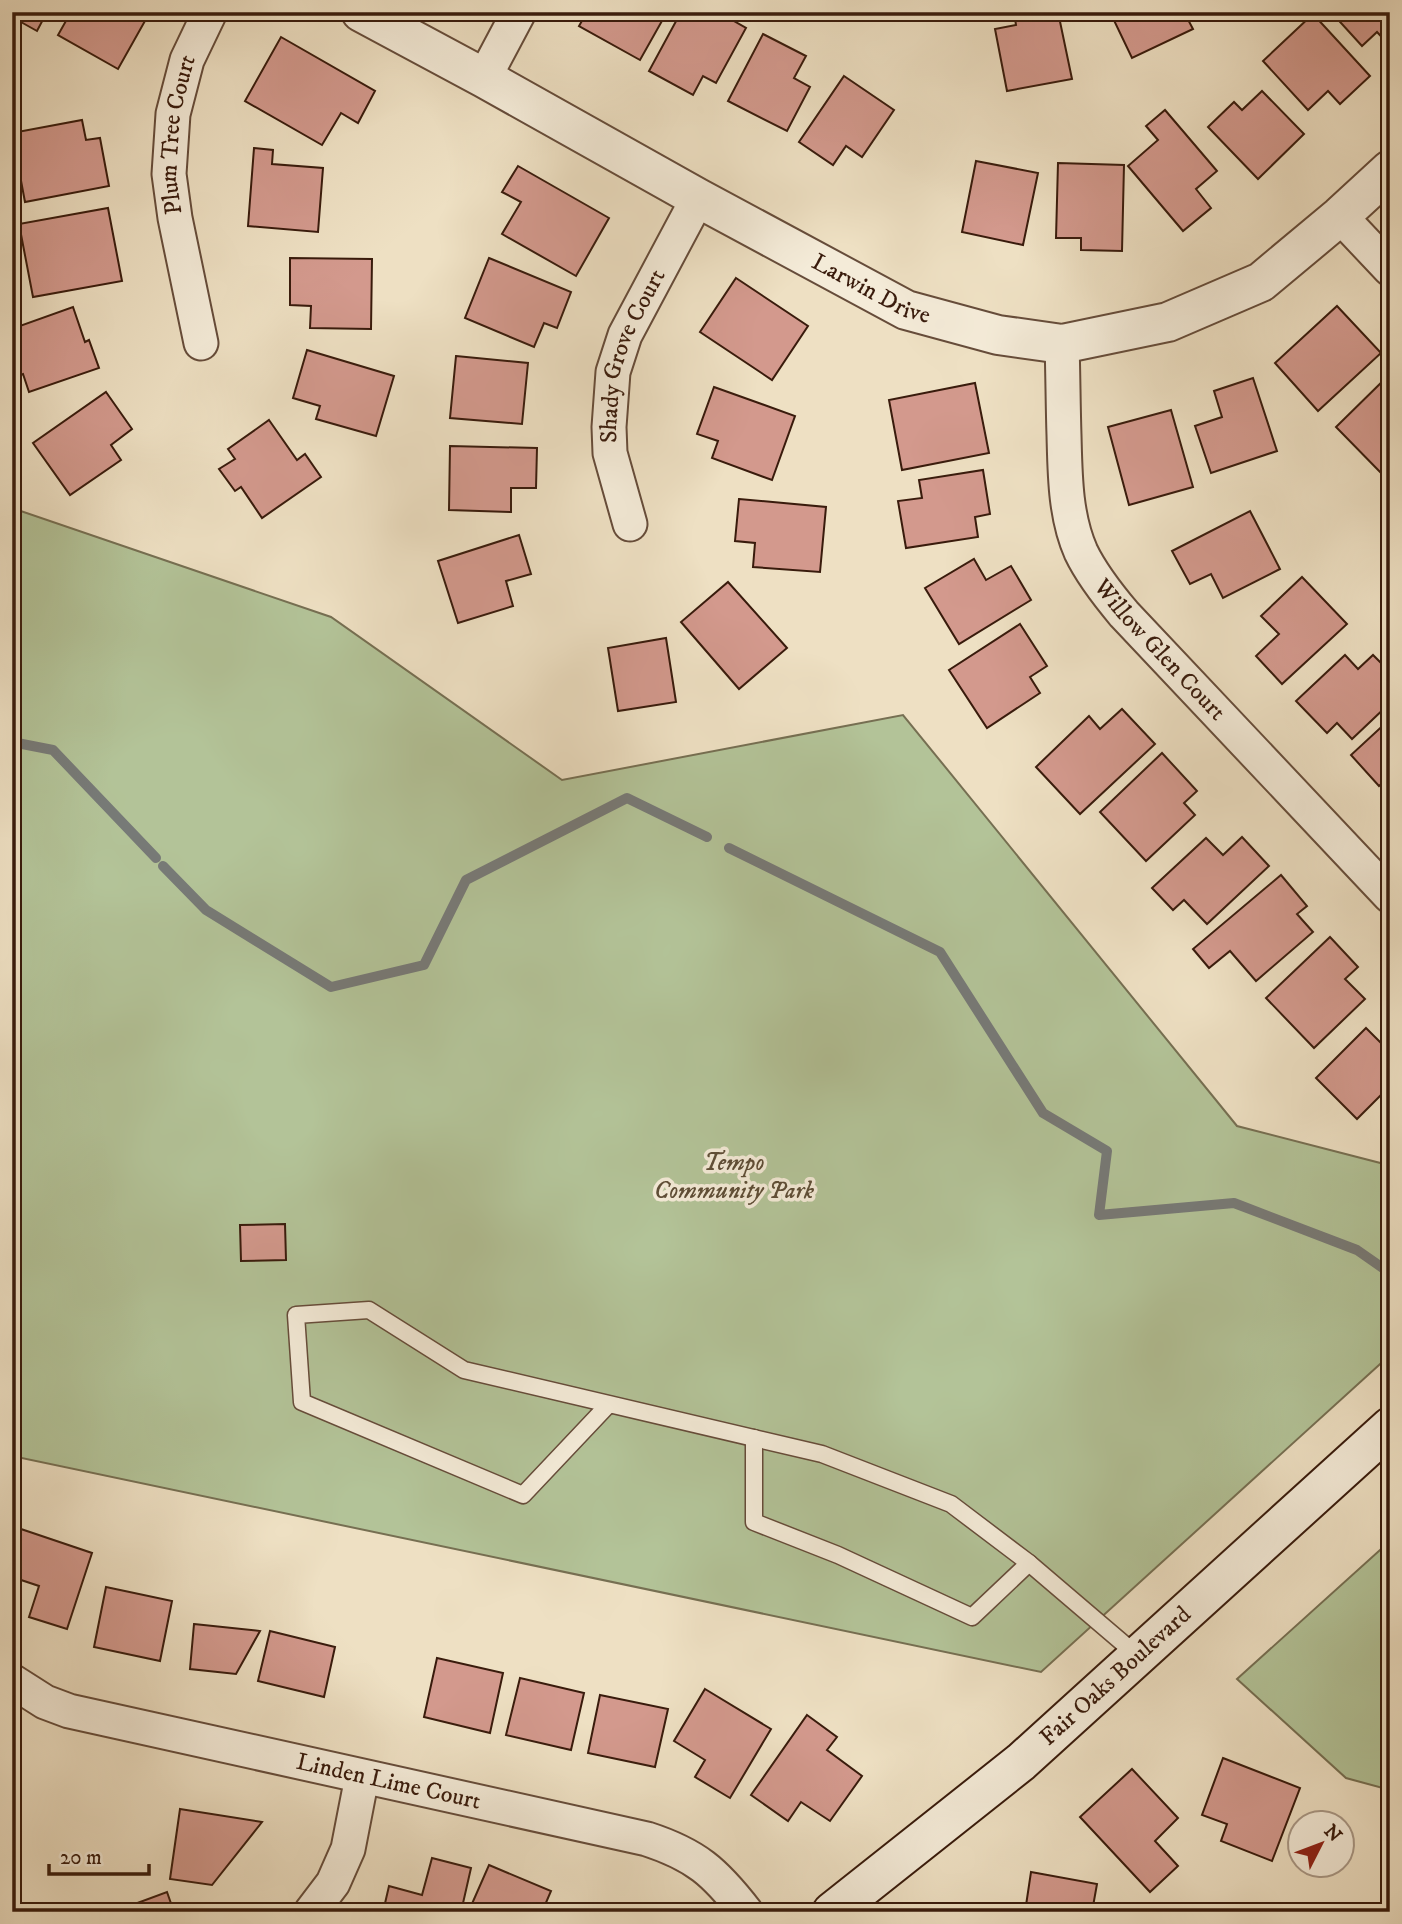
<svg xmlns="http://www.w3.org/2000/svg" width="1402" height="1924" font-family="'IM FELL DW Pica',serif">
	<style>
		.green { fill: #b3c398; stroke: #766f52; stroke-width: 2 }
		.lines { fill: none; stroke-linecap: round; stroke-linejoin: round }
		.stream { stroke: #777a77; stroke-width: 10 }
		.building { fill: #d3998d; stroke: #391b0c; stroke-width: 2 }
		.service-casing { stroke: #664c3a; stroke-width: 19 }
		.minor-casing { stroke: #664c3a; stroke-width: 37 }
		.tertiary-casing { stroke: #664c3a; stroke-width: 42 }
		.secondary-casing { stroke: #391b0c; stroke-width: 42 }
		.service { stroke: #f4ebd8; stroke-width: 16 }
		.minor { stroke: #f4ebd8; stroke-width: 33 }
		.tertiary { stroke: #f4ebd8; stroke-width: 38 }
		.secondary { stroke: #f4ebd8; stroke-width: 38 }
		.labels { text-anchor: middle; dominant-baseline: central; stroke-width: 7; stroke-linejoin: round; paint-order: stroke }
		.street-label { font-size: 24px; fill: #391b0c; stroke: #f4ebd8 }
		.park-label { font-size: 24px; font-style: italic; fill: #5e4d36; stroke: #f4ebd8 }
	</style>
	<rect width="100%" height="100%" fill="#eee0c3"/>
	<filter id="stains"><feTurbulence type="fractalNoise" baseFrequency=".00286" numOctaves="4"/><feColorMatrix values="0 0 0 0 .2 0 0 0 0 .09 0 0 0 0 .02 0 0 0 .5 -.17"/></filter>
	<radialGradient id="worn" r=".72"><stop offset=".6" stop-color="#630" stop-opacity="0"/><stop offset="1" stop-color="#630" stop-opacity=".3"/></radialGradient>
	<!-- green -->
	<g class="green">
		<path d="M12,508l319,109 231,163 341,-65 334,411 151,39 2,2v188l-349,317 -1029,-216z"/>
		<path d="M1390,1541v249l-44,-12 -109,-99z"/>
	</g>
	<g class="lines">
		<!-- stream -->
		<g class="stream">
			<path d="M12,742l41,8 103,108"/>
			<path d="M729,848l211,104 103,161 64,38 -8,64 135,-12 123,47 33,23"/>
			<path d="M163,866l43,44 125,77 93,-22 42,-85 161,-82 80,39"/>
		</g>
	</g>
	<!-- building -->
	<g class="building">
		<path d="M12,12h35l-10,19 -25,-14z"/>
		<path d="M71,12h79l-32,57 -60,-34z"/>
		<path d="M587,12h80l-27,48 -61,-34z"/>
		<path d="M681,12h37l28,16 -30,55 -13,-7 -10,19 -44,-24z"/>
		<path d="M1014,12h44l14,67 -65,12 -12,-62 21,-4z"/>
		<path d="M1110,12h74l9,17 -61,29z"/>
		<path d="M1331,12h59v34l-13,-14 -15,14z"/>
		<path d="M1313,14l57,62 -30,28 -12,-13 -20,19 -45,-49z"/>
		<path d="M763,34l43,22 -12,22 16,9 -23,44 -59,-30z"/>
		<path d="M281,37l94,54 -17,32 -17,-10 -19,32 -77,-44z"/>
		<path d="M844,76l50,34 -32,47 -16,-11 -13,19 -34,-23z"/>
		<path d="M1262,91l42,43 -46,45 -50,-52 26,-25 8,8z"/>
		<path d="M1165,110l52,61 -21,18 15,19 -28,23 -55,-65 30,-26 -12,-14z"/>
		<path d="M82,120l4,20 14,-2 9,48 -84,16 -13,-69z"/>
		<path d="M254,148l19,2 -1,14 51,4 -5,64 -70,-6z"/>
		<path d="M976,161l62,12 -15,72 -61,-13z"/>
		<path d="M1058,163l66,2 -2,86 -41,-1v-12h-25z"/>
		<path d="M518,166l91,52 -33,58 -74,-42 19,-32 -19,-10z"/>
		<path d="M108,208l14,73 -89,16 -14,-73z"/>
		<path d="M290,258l82,1 -1,70 -61,-1 1,-22 -21,-1z"/>
		<path d="M489,258l82,34 -14,36 -13,-5 -10,24 -69,-29z"/>
		<path d="M736,278l72,48 -36,54 -72,-48z"/>
		<path d="M1337,306l44,47 -63,58 -43,-48z"/>
		<path d="M73,307l12,35 4,-2 10,28 -70,24 -6,-18 -11,4v-39l5,-2 -3,-9z"/>
		<path d="M307,350l87,26 -18,60 -60,-17 4,-13 -27,-8z"/>
		<path d="M456,356l72,7 -6,61 -72,-6z"/>
		<path d="M1390,374v98l-5,5 -49,-50z"/>
		<path d="M1253,378l24,73 -66,22 -16,-47 27,-9 -8,-26z"/>
		<path d="M975,383l14,70 -87,17 -13,-70z"/>
		<path d="M714,387l81,29 -23,64 -60,-22 6,-17 -21,-7z"/>
		<path d="M106,392l26,37 -21,16 10,15 -51,35 -37,-52z"/>
		<path d="M1171,410l22,77 -64,18 -21,-78z"/>
		<path d="M269,420l28,40 8,-6 16,23 -59,41 -21,-31 -6,4 -16,-22 16,-10 -7,-10z"/>
		<path d="M450,446l87,2 -1,40h-25v24l-62,-2z"/>
		<path d="M983,470l7,44 -15,3 3,20 -72,11 -8,-47 24,-3 -3,-18z"/>
		<path d="M739,499l87,8 -6,65 -67,-5 2,-24 -20,-2z"/>
		<path d="M1250,511l30,58 -57,29 -12,-24 -21,10 -18,-33z"/>
		<path d="M519,535l12,39 -25,7 7,25 -55,17 -20,-62z"/>
		<path d="M974,559l12,21 25,-14 20,34 -72,44 -34,-56z"/>
		<path d="M1302,577l45,47 -65,60 -26,-28 23,-22 -18,-18z"/>
		<path d="M728,582l59,66 -48,41 -58,-67z"/>
		<path d="M1020,624l27,42 -17,11 10,16 -53,35 -38,-58z"/>
		<path d="M666,638l10,64 -58,9 -10,-63z"/>
		<path d="M1345,655l13,14 15,-14 17,17v31l-38,36 -15,-16 -10,10 -31,-32z"/>
		<path d="M1122,709l33,35 -75,70 -44,-47 53,-51 11,13z"/>
		<path d="M1390,719v57l-11,10 -28,-31z"/>
		<path d="M1162,753l35,38 -13,12 11,12 -49,46 -46,-49z"/>
		<path d="M1242,837l27,29 -62,58 -23,-24 -11,10 -21,-22 54,-50 17,17z"/>
		<path d="M1281,875l26,31 -10,8 16,18 -57,49 -26,-30 -21,17 -16,-19z"/>
		<path d="M1330,937l28,30 -13,12 20,20 -51,49 -48,-50z"/>
		<path d="M1366,1028l24,24v46l-6,-6 -27,27 -41,-41z"/>
		<path d="M285,1224l1,36 -45,1 -1,-36z"/>
		<path d="M18,1528l74,25 -25,76 -38,-12 10,-31 -27,-9v-31z"/>
		<path d="M106,1587l66,14 -12,60 -66,-14z"/>
		<path d="M194,1624l66,7 -24,43 -46,-5z"/>
		<path d="M270,1631l65,16 -11,50 -66,-16z"/>
		<path d="M437,1658l66,15 -13,60 -66,-16z"/>
		<path d="M520,1678l64,15 -13,57 -65,-15z"/>
		<path d="M705,1689l66,40 -41,69 -35,-21 10,-17 -31,-19z"/>
		<path d="M600,1695l68,14 -13,58 -67,-14z"/>
		<path d="M807,1715l30,22 -10,13 35,26 -32,45 -29,-19 -13,19 -37,-26z"/>
		<path d="M1223,1758l77,30 -28,73 -51,-20 6,-17 -25,-9z"/>
		<path d="M1132,1769l46,49 -23,23 23,25 -28,26 -70,-75z"/>
		<path d="M180,1809l82,13 -50,63 -42,-6z"/>
		<path d="M432,1858l39,10 -10,44h-78l6,-26 33,9z"/>
		<path d="M489,1865l62,26 -9,21h-57l-14,-6z"/>
		<path d="M1031,1872l66,12 -5,28h-67z"/>
		<path d="M167,1892l7,20h-61z"/>
	</g>
	<g class="lines">
		<!-- service casing -->
		<g class="service-casing">
			<g id="service">
				<path d="M609,1404l-86,91 -221,-93 -6,-87 73,-5 95,60 358,84 129,50 78,59 109,93"/>
				<path d="M754,1438v84l84,33 134,62 57,-54"/>
			</g>
		</g>
		<!-- minor casing -->
		<g class="minor-casing">
			<g id="minor">
				<path d="M484,78l35,-66"/>
				<path d="M1340,216l50,53"/>
				<path id="s1" d="M201,343l-26,-125 -6,-44 4,-60 14,-54 23,-48"/>
				<path id="s2" d="M1062,344c1,30 1,61 2,91 1,39 1,81 17,117 11,23 27,43 43,62l266,282"/>
				<path id="s3" d="M630,524l-20,-71 -1,-26 4,-55 12,-37 73,-137"/>
				<path id="s4" d="M12,1681l33,21 24,9 578,128c49,16 68,33 99,73"/>
				<path d="M311,1912l22,-29 15,-34 14,-72"/>
			</g>
		</g>
		<!-- tertiary casing -->
		<g class="tertiary-casing">
			<g id="tertiary">
				<path id="s5" d="M361,12l123,66 214,120 208,112 92,25 64,9 106,-22 93,-40 79,-66 50,-46"/>
			</g>
		</g>
		<!-- secondary casing -->
		<g class="secondary-casing">
			<g id="secondary">
				<path id="s6" d="M832,1912l189,-150 369,-335"/>
			</g>
		</g>
		<!-- service -->
		<use href="#service" class="service"/>
		<!-- minor -->
		<use href="#minor" class="minor"/>
		<!-- tertiary -->
		<use href="#tertiary" class="tertiary"/>
		<!-- secondary -->
		<use href="#secondary" class="secondary"/>
	</g>
	<g class="labels">
		<!-- street labels -->
		<g class="street-label">
			<text stroke="none"><textPath href="#s1" startOffset="212">Plum Tree Court</textPath></text>
			<text stroke="none"><textPath href="#s5" startOffset="581">Larwin Drive</textPath></text>
			<text stroke="none"><textPath href="#s3" startOffset="175">Shady Grove Court</textPath></text>
			<text stroke="none"><textPath href="#s2" startOffset="336">Willow Glen Court</textPath></text>
			<text stroke="none"><textPath href="#s6" startOffset="369">Fair Oaks Boulevard</textPath></text>
			<text stroke="none"><textPath href="#s4" startOffset="392">Linden Lime Court</textPath></text>
		</g>
		<!-- park labels -->
		<g class="park-label">
			<text x="734" y="1163">Tempo<tspan x="734" dy="28">Community Park</tspan></text>
		</g>
	</g>
	<!-- margin -->
	<rect width="1402" height="1924" fill="none" stroke="#eee0c3" stroke-width="42"/>
	<rect x="14" y="14" width="1374" height="1896" fill="none" stroke="#391b0c" stroke-width="3.5"/>
	<rect x="21" y="21" width="1360" height="1882" fill="none" stroke="#391b0c" stroke-width="2"/>
	<!-- north arrow -->
	<g transform="translate(1321 1844) rotate(48)"><circle r="33" fill="#f4ebd8" stroke="#a99886" stroke-width="2"/>
	<path d="M0-5L12 26L0 18L-12 26Z" fill="#8f2418"/>
	<text y="-10" font-size="19" font-weight="bold" text-anchor="middle" fill="#391b0c">N</text>
	</g>
	<!-- scale -->
	<path d="M49 1864v10h100v-10" fill="none" stroke="#391b0c" stroke-width="3.5"/>
	<text x="60" y="1864" font-size="21" fill="#391b0c" stroke="#f4ebd8" stroke-width="5" paint-order="stroke">20 m</text>
	<rect width="100%" height="100%" filter="url(#stains)"/>
	<rect width="100%" height="100%" fill="url(#worn)"/>
</svg>
